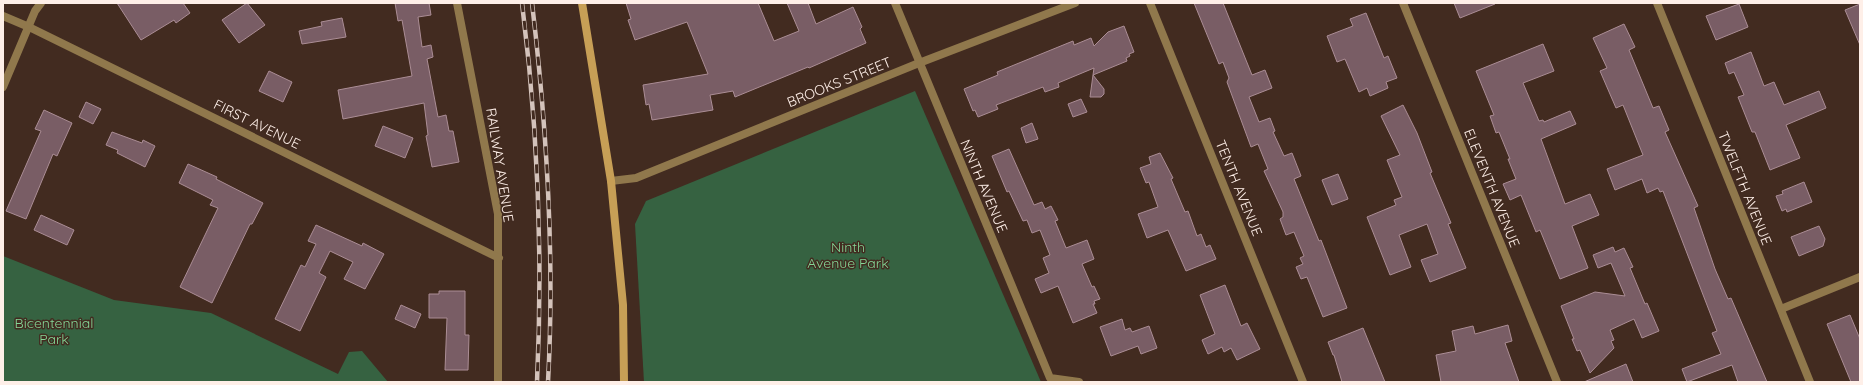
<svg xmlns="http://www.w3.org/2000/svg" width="1863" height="385" font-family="Quicksand,sans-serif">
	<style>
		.green { fill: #366241 }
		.building { fill: #795d65; stroke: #ab8d95 }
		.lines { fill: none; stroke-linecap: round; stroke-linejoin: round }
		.street { stroke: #90784c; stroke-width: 8 }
		.secondary { stroke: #c79f56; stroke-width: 8 }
		.rail-casing { stroke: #d4c3bb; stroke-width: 4.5 }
		.rail { stroke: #422b20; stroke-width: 3; stroke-dasharray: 9; stroke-linecap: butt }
		.labels { text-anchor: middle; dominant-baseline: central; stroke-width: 3; stroke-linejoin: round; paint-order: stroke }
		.street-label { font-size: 14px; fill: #feefe8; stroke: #422b20 }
		.park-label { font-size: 14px; fill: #84d797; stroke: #422b20 }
	</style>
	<rect width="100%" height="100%" fill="#422b20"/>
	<!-- green -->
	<g class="green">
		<path d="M915,91l126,291h-397l-9,-158 11,-23z"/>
		<path d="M3,256l111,44 97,13 127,61 11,-22 13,-1 26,31h-385z"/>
	</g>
	<!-- building -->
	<g class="building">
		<path d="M117,3h66l7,10 -14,10 -2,-3 -33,20z"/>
		<path d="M247,3l18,22 -26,18 -17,-23z"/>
		<path d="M395,3h34l2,12 -13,2 4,30 9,-2 2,12 -6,2 11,58 8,-2 3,16h4l6,31 -27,5 -6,-31 2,-1 -4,-32 -81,16 -5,-29 74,-14 -10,-56 -4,1z"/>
		<path d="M626,3h132l16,38 25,-10 -12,-28h21l8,21 37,-17 9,20 -2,2 6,14 -57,25 -1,-1 -73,30 -2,-6 -23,4 3,15 -61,10 -3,-16 -3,1 -3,-20 65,-11 -21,-52 -52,18 -7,-20 3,-1z"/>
		<path d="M1194,3h29l29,72 13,-5 7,18 -23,9 10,25 11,-4 5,13 -2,1 11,24 8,-3 9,23 -7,3 25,62 2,-1 26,68 -24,9 -16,-40 -6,2 -5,-12 7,-3 -3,-6 4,-2 -10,-24 -8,3 -6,-16 3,-2v-5l-19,-41 4,-2 -10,-25 -7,3 -24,-65 2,-4 -6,-16 -4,2z"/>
		<path d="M1454,3h40l1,1 -35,14z"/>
		<path d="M1739,4l9,23 -32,13 -10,-24z"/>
		<path d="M1860,4v41l-15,-35z"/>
		<path d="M1366,13l18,45 4,-2 9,22 -11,4 2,6 -18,8 -3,-8 -8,4 -14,-33 -8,3 -10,-26 26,-10 -3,-7z"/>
		<path d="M342,18l4,19 -44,7 -3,-13 23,-5 -1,-4z"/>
		<path d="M1624,24l11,23 -6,3 24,58 6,-2 10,24 -4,2 33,74 -4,2 21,61 13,30 3,-1 36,84h-29l-6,-17 -45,17 -5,-13 39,-15 -9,-21 5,-2 -54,-140 -3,1 -2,-4 -11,5 -5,-14 -27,11 -8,-21 36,-14 -20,-50 -7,3 -16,-37 7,-3 -14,-30z"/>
		<path d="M1124,26l10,26 -5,2 1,2 -4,2 1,3 -34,14 1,-7 -36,15 1,4 -14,5 -2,-5 -47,18 2,4 -20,8 -3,-7 -2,1 -9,-22 34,-14 -1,-3 76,-31 1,4 17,-7 3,8 14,-14z"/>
		<path d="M1543,44l11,27 -31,12 16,38 4,-1 1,2 26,-11 6,13 -35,15 24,65 25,-10 9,21 -27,11 16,42 -28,11 -20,-49 -4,2 -15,-37 -11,5 -7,-16 13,-5 -8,-20h2l-11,-27 -3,1 -6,-17 4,-1 -18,-44z"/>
		<path d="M1751,52l13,34 10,-4 10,23 35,-14 7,17 -40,17 14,33 -30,12 -15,-38h-3l-14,-35 6,-2 -10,-23 -5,2 -4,-11z"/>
		<path d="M269,71l23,11 -9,20 -24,-11z"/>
		<path d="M1093,75l11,14v5l-3,3h-11z"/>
		<path d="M1081,99l6,13 -14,5 -5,-13z"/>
		<path d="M86,102l15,7 -8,15 -14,-7z"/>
		<path d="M1403,105l14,28 15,39 -2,1 21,50 -3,1 18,44 -36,14 -9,-22 17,-6 -11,-30 -28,11 12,32 -21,8 -23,-58 29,-12 -2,-5 8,-3 -15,-37 13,-5 -19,-39z"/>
		<path d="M44,110l28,13 -15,33 -4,-2 -27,65 -20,-8 35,-80 -6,-2z"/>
		<path d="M1032,123l6,16 -12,4 -5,-15z"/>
		<path d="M383,126l30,12 -8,20 -30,-12z"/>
		<path d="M112,132l30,11 1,-3 12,6 -10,21 -28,-14 1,-3 -12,-5z"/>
		<path d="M1009,149l25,56 8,-3 3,7 6,-3 7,14 -3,1 11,27 21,-8 7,19 -12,5 10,23 2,-1 6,13 -6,2 1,3h-2l4,9 -24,10 -15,-37 -17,7 -6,-14 14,-6 -6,-15 7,-3 -10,-25 -8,3 -5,-13 -4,1 -14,-30 -2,1 -15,-36z"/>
		<path d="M1160,153l13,25 -2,1 14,33 3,-1 9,25 4,-2 5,13 4,-2 6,14 -30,12 -18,-41 -21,8 -9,-24 20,-7 -9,-25 -3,1 -6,-15 11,-4 -2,-7z"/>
		<path d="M188,164l29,13 -1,2 47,24 -11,21h-2l-38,79 -32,-16 38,-79 -8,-3 3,-5 -34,-17z"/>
		<path d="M1338,174l10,25 -16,6 -10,-25z"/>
		<path d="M1804,182l8,20 -25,10 -1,-3 -4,2 -6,-15 7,-2 -1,-3z"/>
		<path d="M41,215l33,15 -7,15 -33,-15z"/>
		<path d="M316,225l46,21 1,-3 21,11 -19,35 -21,-10 9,-17 -23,-11 -11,22 7,4 -26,54 -25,-12 26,-54 4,2 11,-23 -8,-3z"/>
		<path d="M1819,226l6,13 -2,7 -24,10 -8,-19z"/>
		<path d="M1613,247l2,5 9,-4 9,19 -3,1 15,36 2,-1 12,28 -17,7 -8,-19 -24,11 4,10 -3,1 3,7 -24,25 -10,-23 -3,1 -5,-12h2l-13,-33 34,-14 30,4 -14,-33 -13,5 -5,-13z"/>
		<path d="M1225,285l16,41 6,-3 13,26 -23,11 -6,-12 -7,4 -2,-5 -14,7 -6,-14 13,-6 -15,-39z"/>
		<path d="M439,291h26v44h4l-1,35h-23l2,-52h-18v-24h10z"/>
		<path d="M401,305l20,9 -6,14 -20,-9z"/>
		<path d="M1850,315l10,24v43h-9l-24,-58z"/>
		<path d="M1122,319l3,11 5,-2 2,4 17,-6 8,22 -16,6 -3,-8 -27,10 -11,-29z"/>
		<path d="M1508,325l4,16 -7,2 14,39h-78l-5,-27 20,-4 -4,-20 21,-5 2,8z"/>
		<path d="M1363,328l22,54h-43l-8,-27h-1l-5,-13z"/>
		<path d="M1626,364l7,18h-49z"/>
	</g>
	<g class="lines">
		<!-- street -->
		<g class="street">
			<path d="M457,3l41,211v168"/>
			<path d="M895,3l155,375 29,4"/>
			<path d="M1150,3l153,379"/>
			<path d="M1403,3l154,379"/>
			<path d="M1657,3l153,379"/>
			<path d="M3,16l26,11 470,231"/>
			<path d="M3,87l32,-76 6,-8"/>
			<path d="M611,181l25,-3 283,-115 156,-60"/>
			<path d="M1781,309l79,-32"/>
		</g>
		<!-- secondary -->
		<path class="secondary" d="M582,3l29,178 12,124 1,77"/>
		<!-- rail casing -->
		<g class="rail-casing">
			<g id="rail">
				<path d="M522,3c16,126 21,252 15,379"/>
				<path d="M532,3c15,126 23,252 16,379"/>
			</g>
		</g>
		<!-- rail -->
		<use href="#rail" class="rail"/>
	</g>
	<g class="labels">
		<!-- street labels -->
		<g class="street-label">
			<text transform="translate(839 82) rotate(-22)">BROOKS STREET</text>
			<text transform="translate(257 124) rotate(26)">FIRST AVENUE</text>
			<text transform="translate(500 165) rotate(81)">RAILWAY AVENUE</text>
			<text transform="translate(984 186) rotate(67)">NINTH AVENUE</text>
			<text transform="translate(1239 188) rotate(68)">TENTH AVENUE</text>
			<text transform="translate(1492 188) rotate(68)">ELEVENTH AVENUE</text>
			<text transform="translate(1745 188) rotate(68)">TWELFTH AVENUE</text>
		</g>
		<!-- park labels -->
		<g class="park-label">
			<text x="848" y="247">Ninth<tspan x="848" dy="16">Avenue Park</tspan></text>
			<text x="54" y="323">Bicentennial<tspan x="54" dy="16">Park</tspan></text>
		</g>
	</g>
	<!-- border -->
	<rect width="1863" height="385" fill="none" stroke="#feefe8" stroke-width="8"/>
</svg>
